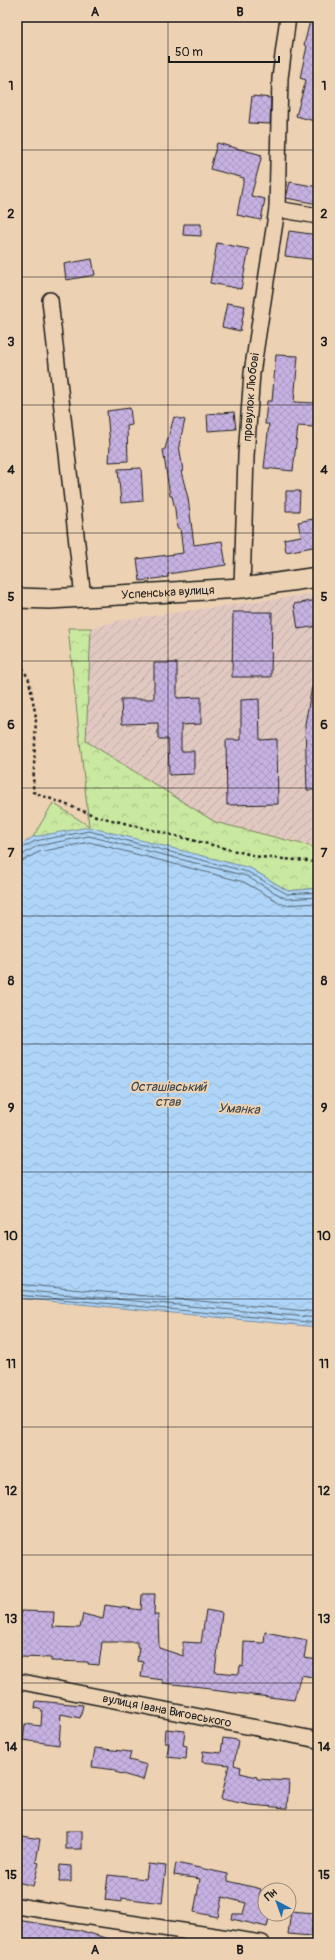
<svg xmlns="http://www.w3.org/2000/svg" width="335" height="1960" font-family="Pangolin,sans-serif">
	<style>
		.industrial { fill: url(#industrial-furrows) }
		.forest { fill: url(#forest-crowns); stroke: #72825e }
		.water { fill: url(#water-waves); stroke: #748ba0 }
		.lines { fill: none; stroke-linecap: round; stroke-linejoin: round }
		.shore { stroke: #566674; stroke-width: 1 }
		.building { fill: url(#building-cross-hatch); stroke: #1c1c1c }
		.minor-casing { stroke: #1c1c1c; stroke-width: 18 }
		.tertiary-casing { stroke: #1c1c1c; stroke-width: 22 }
		.path { stroke: #1c1c1c; stroke-width: 2.5; stroke-dasharray: 3 3; stroke-linecap: butt }
		.minor { stroke: #ecd2b3; stroke-width: 15 }
		.tertiary { stroke: #ecd2b3; stroke-width: 19 }
		.grid { fill: none; stroke: #1c1c1c; stroke-width: 1; stroke-opacity: 0.55 }
		.labels { text-anchor: middle; dominant-baseline: central; stroke-width: 4; stroke-linejoin: round; paint-order: stroke }
		.street-label { font-size: 12px; fill: #1c1c1c; stroke: #ecd2b3 }
		.water-label { font-size: 13px; font-style: italic; fill: #394148; stroke: #ecd2b3 }
		.neatline { fill: none; stroke: #1c1c1c; stroke-width: 1.5 }
		.grid-label { font-size: 13px; text-anchor: middle; font-weight: bold; fill: #1c1c1c }
	</style>
	<defs>
		<pattern id="industrial-furrows" width="10" height="10" patternUnits="userSpaceOnUse"><rect width="10" height="10" fill="#e1c8c1"/><path d="M-1 1l2-2M0 10L10 0M9 11l2-2" fill="none" stroke="#c0aba5"/></pattern>
		<pattern id="forest-crowns" width="20" height="18" patternUnits="userSpaceOnUse"><rect width="20" height="18" fill="#c9e8a0"/><path d="M2 6a3 3 0 1 1 6 0M12 15a3 3 0 1 1 6 0" fill="none" stroke="#acc689"/></pattern>
		<pattern id="water-waves" width="16" height="10" patternUnits="userSpaceOnUse"><rect width="16" height="10" fill="#aed5f8"/><path d="M0 5q4-4 8 0t8 0" fill="none" stroke="#95b6d4"/></pattern>
		<pattern id="building-cross-hatch" width="8" height="8" patternUnits="userSpaceOnUse"><rect width="8" height="8" fill="#c6b1e1"/><path d="M0 0l8 8M0 8l8-8" fill="none" stroke="#aa98c0"/></pattern>
	</defs>
	<rect width="100%" height="100%" fill="#ecd2b3"/>
	<filter id="ink" filterUnits="userSpaceOnUse"><feTurbulence type="fractalNoise" baseFrequency=".025" numOctaves="2"/><feDisplacementMap in="SourceGraphic" scale="8" xChannelSelector="R" yChannelSelector="G"/><feConvolveMatrix kernelMatrix="1 2 1 2 8 2 1 2 1" color-interpolation-filters="sRGB"/></filter>
	<g filter="url(#ink)">
		<!-- industrial -->
		<path class="industrial" d="M318,593v253l-103,-24 -129,-81 5,-113 30,-8z"/>
		<!-- forest -->
		<path class="forest" d="M68,628h23l-5,113 129,81 103,26v40l-30,3 -38,-23 -217,-31 20,-34 36,23z"/>
		<!-- water -->
		<path class="water" d="M89,827l161,41 38,23 30,-3v439l-301,-29v-450l16,-11z"/>
		<g class="lines">
			<!-- shore -->
			<g class="shore">
				<path d="M17,851l18,-10 54,-10 159,41 39,22 31,-2"/>
				<path d="M17,856l5,-1 15,-9 52,-10 157,40 40,23 32,-2"/>
				<path d="M17,862l7,-2 15,-8 50,-10 155,40 40,23 34,-2"/>
				<path d="M17,1284l301,28"/>
				<path d="M17,1290l301,28"/>
				<path d="M17,1295l301,28"/>
			</g>
		</g>
		<!-- building -->
		<g class="building">
			<path d="M311,17h7v105l-22,-6 10,-36 -6,-2 7,-32 -3,-1z"/>
			<path d="M252,96l19,2 -1,26 -21,-1z"/>
			<path d="M217,143l45,12 -11,41 14,3 -4,21 -24,-5 7,-37 -34,-9z"/>
			<path d="M290,182l28,5v17l-32,-6z"/>
			<path d="M184,224h17v12l-18,-1z"/>
			<path d="M289,231l29,4v25l-33,-4z"/>
			<path d="M217,243l32,6 -8,40 -31,-6z"/>
			<path d="M92,259l3,16 -29,5 -2,-16z"/>
			<path d="M227,303l18,3 -5,25 -18,-4z"/>
			<path d="M276,355l22,1 -4,46 21,1 -1,24 -16,-1 -5,45 -29,-3 5,-44h-4l2,-23h5z"/>
			<path d="M130,408l2,17 -5,1 1,35 -19,1 1,-17 -3,-34z"/>
			<path d="M234,412l2,17 -28,2 -1,-17z"/>
			<path d="M174,417l11,3 -6,25 4,26h-2l7,27 6,47 28,-4 4,24 -58,9v3l-28,4 -3,-22 46,-6 -3,-25h-3l-2,-19 -3,-13h-2l-7,-46 2,-1z"/>
			<path d="M141,468l2,33 -22,2 -3,-34z"/>
			<path d="M286,491h14l-1,20h-13z"/>
			<path d="M318,518v28l-32,6 -2,-13 17,-3 -3,-14z"/>
			<path d="M318,600v26l-20,3 -4,-25z"/>
			<path d="M233,612h39l-1,65h-39z"/>
			<path d="M154,663h23v35l24,-1v27l-20,1v26h13v23l-25,1 -1,-36h-10v-16l-36,1 -1,-25h33z"/>
			<path d="M312,687l6,1v102h-11l-2,-66z"/>
			<path d="M259,699l1,41 17,-1 1,65 -51,1 -1,-65h15v-40z"/>
			<path d="M142,1594h13l-1,21h4l1,33 24,8v-14l18,1 5,-33 16,3 -7,59 24,2 1,-8 3,1 1,-25 20,1 1,-11 42,8 -3,18 14,2v18l-17,-3 -7,25 -83,-10v-2l-48,-5v-3l-22,-3 2,-15 -6,-1 2,-14h-2v-5h-35l-3,23 -11,-1v-2l-37,-1v-3l-31,-1 1,-46 33,1 -1,15 27,1 3,-14 20,5 2,-14 36,5z"/>
			<path d="M36,1701l47,4 -3,13 -19,-4 -2,31 -36,-5 2,-16 16,2 1,-16 -7,-2z"/>
			<path d="M166,1729l19,2 -2,14 4,1 -1,13 -19,-2 2,-14h-4z"/>
			<path d="M223,1738l15,2 -4,25 7,2 -1,6 17,4v2l32,2 -2,27 -37,-3 -29,-6 8,-34 -27,-3 1,-11 18,2z"/>
			<path d="M95,1748l36,4 -2,8 18,5 -4,15 -28,-8 1,-2 -24,-3z"/>
			<rect x="66" y="1831" width="16" height="18"/>
			<path d="M22,1836l18,3 -4,23 3,1 -6,23 -16,-4v-25h2z"/>
			<path d="M176,1863l52,11v7l33,8 -2,7 6,2v16h5l-3,13 -35,-8 1,-5h10l3,-11 -24,-6 -4,20 -24,-5 6,-33 -26,-4z"/>
			<path d="M148,1864l18,2 -4,37 -40,-5v4l-17,-2 3,-25 38,4z"/>
			<path d="M60,1865l11,1v16h-12z"/>
			<path d="M291,1911l23,2 -3,23 -23,-2z"/>
			<path d="M17,1920l62,10 33,10 -1,3h-94z"/>
		</g>
		<g class="lines">
			<!-- minor casing -->
			<g class="minor-casing">
				<g id="minor">
					<path d="M288,17l-8,61 -3,131 41,7"/>
					<path d="M50,300l33,298"/>
					<path id="s1" d="M242,588l4,-132 6,-83 25,-164"/>
					<path id="s2" d="M17,1681l301,59"/>
					<path d="M17,1906l245,37"/>
				</g>
			</g>
			<!-- tertiary casing -->
			<g class="tertiary-casing">
				<g id="tertiary">
					<path id="s3" d="M17,598l32,1 193,-11 76,-11"/>
				</g>
			</g>
			<!-- path -->
			<path class="path" d="M17,657l12,23 7,37 -3,75 63,24 164,41 58,5"/>
			<!-- minor -->
			<use href="#minor" class="minor"/>
			<!-- tertiary -->
			<use href="#tertiary" class="tertiary"/>
		</g>
	</g>
	<!-- grid -->
	<path class="grid" d="M168,17v1926M17,150h301M17,277h301M17,405h301M17,533h301M17,661h301M17,788h301M17,916h301M17,1044h301M17,1172h301M17,1299h301M17,1427h301M17,1555h301M17,1683h301M17,1810h301"/>
	<g class="labels">
		<!-- street labels -->
		<g class="street-label">
			<text stroke="none"><textPath href="#s1" startOffset="191">провулок Любові</textPath></text>
			<text stroke="none"><textPath href="#s3" startOffset="151">Успенська вулиця</textPath></text>
			<text stroke="none"><textPath href="#s2" startOffset="153">вулиця Івана Виговського</textPath></text>
		</g>
		<!-- water labels -->
		<g class="water-label">
			<text x="168" y="1087">Осташівський<tspan x="168" dy="15">став</tspan></text>
			<text transform="translate(239 1109) rotate(3)">Уманка</text>
		</g>
	</g>
	<!-- margin -->
	<rect width="335" height="1960" fill="none" stroke="#ecd2b3" stroke-width="44"/>
	<!-- north arrow -->
	<g transform="translate(277 1902) rotate(319)"><circle r="19" fill="#ecd2b3" stroke="#998977"/>
	<path d="M0-3L7 15L0 10L-7 15Z" fill="#1f6fb2"/>
	<text y="-6" font-size="11" font-weight="bold" text-anchor="middle" fill="#1c1c1c">Пн</text>
	</g>
	<!-- scale -->
	<path d="M169 56v6h110v-6" fill="none" stroke="#1c1c1c" stroke-width="2"/>
	<text x="175" y="56" font-size="12" fill="#1c1c1c" stroke="#ecd2b3" stroke-width="3" paint-order="stroke">50 m</text>
	<rect x="22" y="22" width="291" height="1916" class="neatline"/>
	<g class="grid-label">
		<text x="95" y="16">A</text>
		<text x="240" y="16">B</text>
		<text x="11" y="90">1</text>
		<text x="324" y="90">1</text>
		<text x="11" y="218">2</text>
		<text x="324" y="218">2</text>
		<text x="11" y="346">3</text>
		<text x="324" y="346">3</text>
		<text x="11" y="474">4</text>
		<text x="324" y="474">4</text>
		<text x="11" y="601">5</text>
		<text x="324" y="601">5</text>
		<text x="11" y="729">6</text>
		<text x="324" y="729">6</text>
		<text x="11" y="857">7</text>
		<text x="324" y="857">7</text>
		<text x="11" y="985">8</text>
		<text x="324" y="985">8</text>
		<text x="11" y="1112">9</text>
		<text x="324" y="1112">9</text>
		<text x="11" y="1240">10</text>
		<text x="324" y="1240">10</text>
		<text x="11" y="1368">11</text>
		<text x="324" y="1368">11</text>
		<text x="11" y="1495">12</text>
		<text x="324" y="1495">12</text>
		<text x="11" y="1623">13</text>
		<text x="324" y="1623">13</text>
		<text x="11" y="1751">14</text>
		<text x="324" y="1751">14</text>
		<text x="11" y="1879">15</text>
		<text x="324" y="1879">15</text>
		<text x="95" y="1954">A</text>
		<text x="240" y="1954">B</text>
	</g>
</svg>
